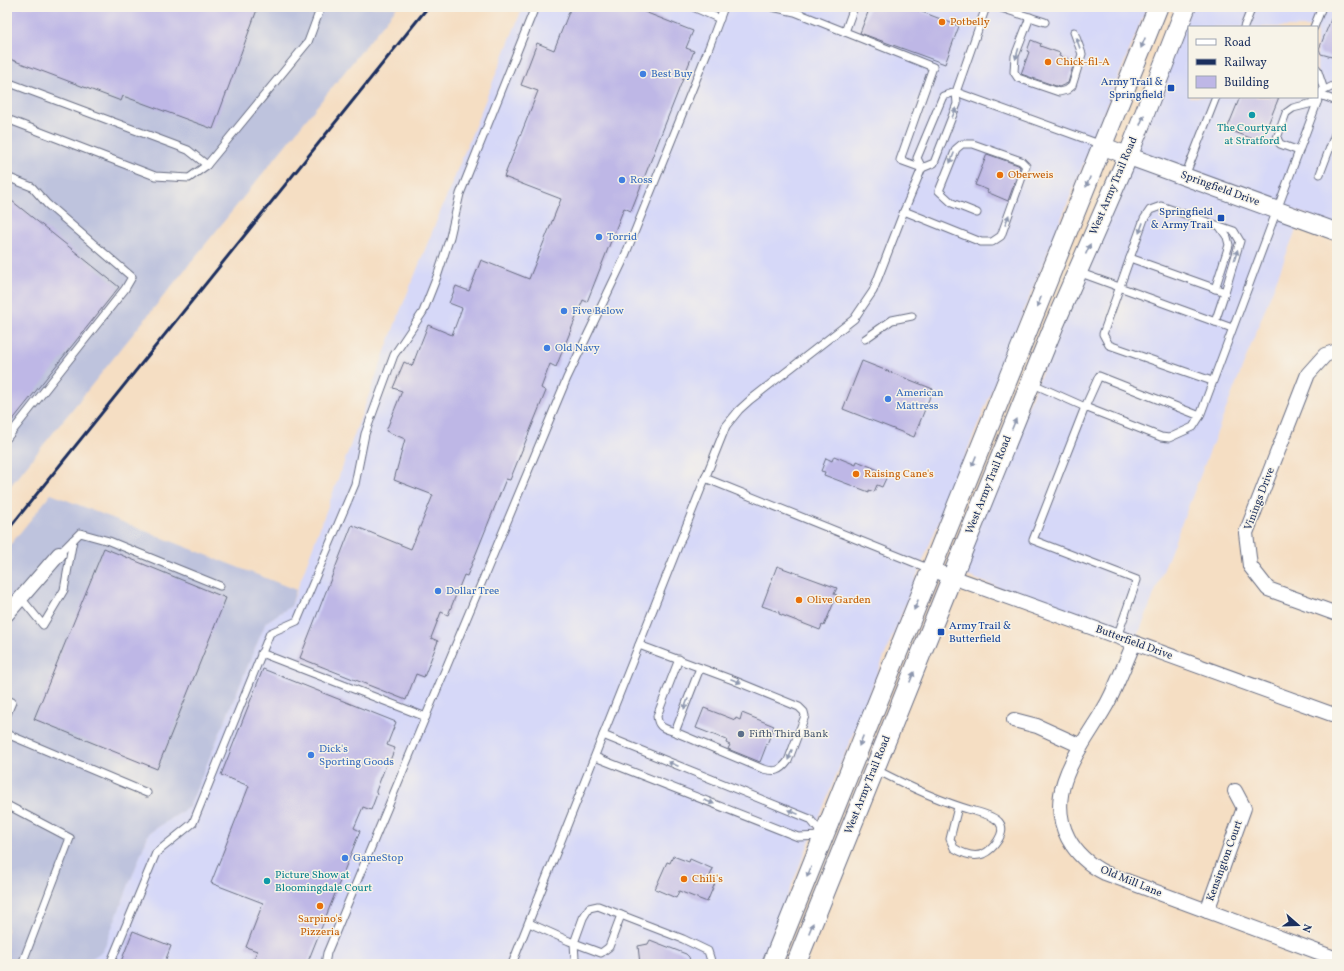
<svg xmlns="http://www.w3.org/2000/svg" width="1344" height="971" font-family="Vollkorn,serif">
	<style>
		.built { fill: #d6d8f8; fill-rule: evenodd }
		.industrial { fill: #bec3dd }
		.building { fill: #beb7e6 }
		.lines { fill: none; stroke-linecap: round; stroke-linejoin: round }
		.service-casing { stroke: #676c81; stroke-width: 9 }
		.minor-casing { stroke: #676c81; stroke-width: 16 }
		.tertiary-casing { stroke: #676c81; stroke-width: 19 }
		.secondary-casing { stroke: #676c81; stroke-width: 21 }
		.service { stroke: #fff; stroke-width: 7 }
		.minor { stroke: #fff; stroke-width: 14 }
		.tertiary { stroke: #fff; stroke-width: 17 }
		.secondary { stroke: #fff; stroke-width: 19 }
		.rail { stroke: #1b2f5e; stroke-width: 3 }
		.oneway { fill: #8d97ae }
		.food-dot { fill: #e8710a; stroke: #f7f3e8; stroke-width: 1.5 }
		.shop-dot { fill: #3f7fe0; stroke: #f7f3e8; stroke-width: 1.5 }
		.transit-dot { fill: #1a4fb4; stroke: #f7f3e8; stroke-width: 1.5 }
		.culture-dot { fill: #0f9aa8; stroke: #f7f3e8; stroke-width: 1.5 }
		.service-dot { fill: #5c6f8a; stroke: #f7f3e8; stroke-width: 1.5 }
		.labels { text-anchor: middle; dominant-baseline: central; stroke-width: 3; stroke-linejoin: round; paint-order: stroke }
		.food-label { font-size: 11px; fill: #c56008; stroke: #f7f3e8; text-anchor: start }
		.shop-label { font-size: 11px; fill: #366cbe; stroke: #f7f3e8; text-anchor: start }
		.transit-label { font-size: 11px; fill: #164399; stroke: #f7f3e8; text-anchor: end }
		.culture-label { font-size: 11px; fill: #0d838f; stroke: #f7f3e8 }
		.street-label { font-size: 11px; fill: #1b2f5e; stroke: #f7f3e8 }
		.service-label { font-size: 11px; fill: #4e5e75; stroke: #f7f3e8; text-anchor: start }
	</style>
	<rect width="100%" height="100%" fill="#f7f3e8"/>
	<filter id="ink" filterUnits="userSpaceOnUse"><feTurbulence type="fractalNoise" baseFrequency=".025" numOctaves="2"/><feDisplacementMap in="SourceGraphic" scale="8" xChannelSelector="R" yChannelSelector="G"/><feConvolveMatrix kernelMatrix="1 2 1 2 8 2 1 2 1" color-interpolation-filters="sRGB"/></filter>
	<filter id="wash" filterUnits="userSpaceOnUse"><feTurbulence type="fractalNoise" baseFrequency=".012" numOctaves="4" result="noise"/><feDisplacementMap in="SourceGraphic" scale="16" xChannelSelector="R" yChannelSelector="G"/><feGaussianBlur stdDeviation="0.9" result="paint"/><feColorMatrix in="noise" values="0 0 0 0 0 0 0 0 0 0 0 0 0 0 0 0 0 1.4 0 .05"/><feComposite in="paint" operator="in"/></filter>
	<g filter="url(#wash)">
		<rect width="100%" height="100%" fill="#f5dec3"/>
		<!-- built -->
		<g class="built">
			<path d="M523,7h624l-387,957h-677l20,-14 46,-117 40,-26 77,-185 25,-16 106,-287z"/>
			<path d="M1191,7h146v219l-203,-75zM1189,27h128v70h-128z"/>
			<path d="M1129,161l170,61 -162,416 -178,-65z"/>
		</g>
		<!-- industrial -->
		<g class="industrial">
			<path d="M7,7h390l-390,483z"/>
			<path d="M51,494l245,96 -5,16 -25,16 -77,185 -40,26 -46,118 -20,13h-76v-415z"/>
		</g>
		<g id="blocks">
			<!-- building -->
			<g class="building">
				<path d="M7,7h251l-45,122 -90,-33 -2,5 -114,-43z"/>
				<path d="M571,7h61l61,24 -7,17 8,3 -63,160 -7,-3 -37,94 -4,-2 -27,67 -6,-3 -9,24 5,3 -36,89 -4,-1 -39,97 -3,-1 -16,40 -7,-3 -10,26 7,3 -14,36 -8,-3 -10,26 -106,-42 52,-133 59,24 22,-54 -39,-15 11,-41 -19,-8 16,-40 -9,-3 11,-26 8,4 16,-41 24,10 10,-27 -13,-5 7,-17 13,5 12,-31 48,19 32,-80 -57,-22 34,-86 -17,-6 16,-42 17,7z"/>
				<path d="M870,7h39l50,19 -14,38 -85,-31z"/>
				<path d="M1336,7h1v48l-5,2 -11,-3 -2,-5z"/>
				<path d="M1031,40l10,4 -1,2 20,7 -1,3 12,4 -2,5 4,1 -5,17 -9,4 -38,-13 8,-22 -2,-1z"/>
				<path d="M1240,97h39l-18,45 -34,-13z"/>
				<path d="M987,154l31,11 2,2 -12,34 -21,-9 1,-2 -13,-5z"/>
				<path d="M7,197l112,90 -112,140z"/>
				<path d="M862,361l71,28 -19,48 -71,-28z"/>
				<path d="M834,456l22,9 1,-4 31,13 -6,13 -5,-2 -3,7 -5,-2v2l-45,-17 1,-3 -4,-1 5,-13 6,3z"/>
				<path d="M104,548l122,50 -69,171 -123,-50z"/>
				<path d="M777,566l60,22 -3,6 3,1 -13,31 -2,-1 -2,5 -41,-16v-2l-17,-6z"/>
				<path d="M263,669l133,53 -9,23 8,3 -6,15 -3,2 -10,26v2l1,1 -6,16 -8,-3 -9,21 6,3 -53,133h-55l5,-13 -11,-4 17,-44 -52,-20 38,-97 -28,-11z"/>
				<path d="M704,708l31,12 1,-2 4,2 2,-7 32,13 -14,36 -32,-13 2,-4 -4,-2 1,-3 -31,-12z"/>
				<path d="M673,856l16,6 1,-3 23,10 -5,11 7,3 -8,19 -28,-11 -3,7 -21,-9 12,-27 3,1z"/>
				<path d="M133,931l38,15 -7,18h-44z"/>
				<path d="M650,940l36,14 3,3 2,7h-51l-2,-18 10,-2z"/>
			</g>
		</g>
	</g>
	<g filter="url(#ink)">
		<use href="#blocks" fill-opacity="0" stroke="#676c81" stroke-width="1"/>
		<g class="lines">
			<!-- service casing -->
			<g class="service-casing">
				<g id="service">
					<path d="M693,7l27,12"/>
					<path d="M772,7l23,5 138,55 -33,93 22,8 12,-5 23,-59 -1,-12 30,-85"/>
					<path d="M953,7h1"/>
					<path d="M998,7l47,15"/>
					<path d="M1030,17l-15,39 -1,16 4,6 41,14 8,-2 5,-4 10,-32 -8,-22"/>
					<path d="M1244,27l8,-20"/>
					<path d="M1314,27l8,-20"/>
					<path d="M845,32l9,-25"/>
					<path d="M1317,69l7,21"/>
					<path d="M7,82l181,68 19,15"/>
					<path d="M1320,95l17,6"/>
					<path d="M7,119l148,57 34,2 18,-13 101,-123 13,-35"/>
					<path d="M1299,151l-19,-7 -3,-6 9,-25 7,-5 24,-6"/>
					<path d="M1320,174l17,-45"/>
					<path d="M1185,176l31,-79"/>
					<path d="M7,177l25,10 15,17 85,73 -7,12 -118,149"/>
					<path d="M904,211l77,31h11l9,-6 25,-70 -5,-5 -48,-17h-11l-6,5 -17,42 13,12 25,10"/>
					<path d="M1130,258l14,-39 6,-9 11,-4 73,25 6,10 -15,51"/>
					<path d="M1078,272l154,56"/>
					<path d="M1215,289l14,-44 -2,-8 -7,-10"/>
					<path d="M865,339l27,-19 20,-4"/>
					<path d="M1212,381l-103,-36 -6,-11 27,-76 95,34 -10,30"/>
					<path d="M1031,383l54,24 76,30 8,1 24,-11 7,-11 121,-324 16,-8"/>
					<path d="M705,478l225,91"/>
					<path d="M59,554l21,-21 29,8 111,45"/>
					<path d="M21,598l22,27 21,-35 9,-50"/>
					<path d="M1117,637l20,-57 -104,-40 52,-133 14,-31 101,40"/>
					<path d="M639,645l94,35 66,27 5,5 1,4 -17,45c-8,11 -13,11 -25,8l-88,-37"/>
					<path d="M261,653l165,64"/>
					<path d="M679,659l-22,57c1,12 7,12 18,16l25,-64"/>
					<path d="M7,700l5,2 -5,12"/>
					<path d="M7,734l140,59"/>
					<path d="M603,735l207,84 12,15"/>
					<path d="M595,757l203,80 25,-1"/>
					<path d="M875,769c32,17 64,32 99,42 8,2 20,5 25,11 9,11 -7,28 -16,32 -10,4 -21,-1 -29,-6l-4,-9 8,-32"/>
					<path d="M7,805l63,33 -48,126"/>
					<path d="M621,915l62,24 25,12 4,13"/>
					<path d="M529,923l40,18 32,12 8,-6 12,-32 -23,-9 -9,2 -6,10 -9,25 1,16 5,5"/>
					<path d="M110,964l46,-111 37,-30 77,-190 27,-12 58,-137 10,-50 29,-79 29,-43 15,-38 12,-37 10,-43 75,-187"/>
					<path d="M325,964l2,-11 240,-575 55,-115 86,-213 16,-43"/>
					<path d="M512,964l214,-538 13,-16 11,-10 104,-81 19,-28 31,-80 18,-43 -5,-10 26,-62 13,-4 146,53"/>
				</g>
			</g>
			<!-- minor casing -->
			<g class="minor-casing">
				<g id="minor">
					<path d="M1337,351l-12,4 -17,19 -62,159 4,33 18,23 69,25"/>
					<path d="M930,569l407,147"/>
					<path d="M7,614l52,-60"/>
					<path d="M1134,643c-9,20 -16,40 -26,59 -22,41 -66,86 -40,136 8,15 21,27 37,35l232,86"/>
					<path d="M1014,720l23,6 44,20"/>
					<path d="M1207,911l37,-103 -9,-17"/>
				</g>
			</g>
			<!-- tertiary casing -->
			<g class="tertiary-casing">
				<path id="tertiary" d="M1103,146l25,10 209,76"/>
			</g>
			<!-- secondary casing -->
			<g class="secondary-casing">
				<g id="secondary">
					<path d="M772,964l386,-957"/>
					<path d="M796,964l156,-387 103,-254 73,-167 58,-149"/>
				</g>
			</g>
			<!-- service -->
			<use href="#service" class="service"/>
			<!-- minor -->
			<use href="#minor" class="minor"/>
			<!-- tertiary -->
			<use href="#tertiary" class="tertiary"/>
			<!-- secondary -->
			<use href="#secondary" class="secondary"/>
			<!-- rail -->
			<path class="rail" d="M7,531l421,-524"/>
		</g>
		<!-- one-way arrows -->
		<defs><path id="oneway-solid" d="M-6-.8H1V-3.2L6.5 0L1 3.2V.8H-6Z"/></defs>
		<g class="oneway">
			<use href="#oneway-solid" transform="translate(1078 43) rotate(-110)"/>
			<use href="#oneway-solid" transform="translate(1143 43) rotate(112)"/>
			<use href="#oneway-solid" transform="translate(1017 54) rotate(106)"/>
			<use href="#oneway-solid" transform="translate(954 113) rotate(-68)"/>
			<use href="#oneway-solid" transform="translate(1142 120) rotate(-69)"/>
			<use href="#oneway-solid" transform="translate(952 158) rotate(112)"/>
			<use href="#oneway-solid" transform="translate(1088 182) rotate(112)"/>
			<use href="#oneway-solid" transform="translate(1007 220) rotate(-70)"/>
			<use href="#oneway-solid" transform="translate(1141 228) rotate(110)"/>
			<use href="#oneway-solid" transform="translate(1088 249) rotate(-66)"/>
			<use href="#oneway-solid" transform="translate(1236 255) rotate(-73)"/>
			<use href="#oneway-solid" transform="translate(1039 302) rotate(112)"/>
			<use href="#oneway-solid" transform="translate(1014 424) rotate(-68)"/>
			<use href="#oneway-solid" transform="translate(974 461) rotate(112)"/>
			<use href="#oneway-solid" transform="translate(916 605) rotate(112)"/>
			<use href="#oneway-solid" transform="translate(912 677) rotate(-68)"/>
			<use href="#oneway-solid" transform="translate(736 681) rotate(21)"/>
			<use href="#oneway-solid" transform="translate(686 704) rotate(111)"/>
			<use href="#oneway-solid" transform="translate(861 741) rotate(112)"/>
			<use href="#oneway-solid" transform="translate(790 755) rotate(111)"/>
			<use href="#oneway-solid" transform="translate(673 764) rotate(-158)"/>
			<use href="#oneway-solid" transform="translate(709 802) rotate(21)"/>
			<use href="#oneway-solid" transform="translate(793 812) rotate(-158)"/>
			<use href="#oneway-solid" transform="translate(809 872) rotate(112)"/>
			<use href="#oneway-solid" transform="translate(811 928) rotate(-68)"/>
		</g>
	</g>
	<!-- markers -->
	<g class="food-dot">
		<circle cx="942" cy="22" r="4"/>
		<circle cx="1048" cy="62" r="4"/>
		<circle cx="1000" cy="175" r="4"/>
		<circle cx="856" cy="474" r="4"/>
		<circle cx="799" cy="600" r="4"/>
		<circle cx="684" cy="879" r="4"/>
		<circle cx="320" cy="906" r="4"/>
	</g>
	<g class="shop-dot">
		<circle cx="643" cy="74" r="4"/>
		<circle cx="622" cy="180" r="4"/>
		<circle cx="599" cy="237" r="4"/>
		<circle cx="564" cy="311" r="4"/>
		<circle cx="547" cy="348" r="4"/>
		<circle cx="888" cy="399" r="4"/>
		<circle cx="438" cy="591" r="4"/>
		<circle cx="311" cy="755" r="4"/>
		<circle cx="345" cy="858" r="4"/>
	</g>
	<g class="transit-dot">
		<rect x="1167" y="84" width="8" height="8" rx="2"/>
		<rect x="1217" y="214" width="8" height="8" rx="2"/>
		<rect x="937" y="628" width="8" height="8" rx="2"/>
	</g>
	<g class="culture-dot">
		<circle cx="1252" cy="115" r="4"/>
		<circle cx="267" cy="881" r="4"/>
	</g>
	<circle class="service-dot" cx="741" cy="734" r="4"/>
	<g class="labels">
		<!-- food labels -->
		<g class="food-label">
			<text x="950" y="22">Potbelly</text>
			<text x="1056" y="62">Chick-fil-A</text>
			<text x="1008" y="175">Oberweis</text>
			<text x="864" y="474">Raising Cane's</text>
			<text x="807" y="600">Olive Garden</text>
			<text x="692" y="879">Chili's</text>
			<text x="320" y="919" text-anchor="middle">Sarpino's<tspan x="320" dy="13">Pizzeria</tspan></text>
		</g>
		<!-- shop labels -->
		<g class="shop-label">
			<text x="651" y="74">Best Buy</text>
			<text x="630" y="180">Ross</text>
			<text x="607" y="237">Torrid</text>
			<text x="572" y="311">Five Below</text>
			<text x="555" y="348">Old Navy</text>
			<text x="896" y="393">American<tspan x="896" dy="13">Mattress</tspan></text>
			<text x="446" y="591">Dollar Tree</text>
			<text x="319" y="749">Dick's<tspan x="319" dy="13">Sporting Goods</tspan></text>
			<text x="353" y="858">GameStop</text>
		</g>
		<!-- transit labels -->
		<g class="transit-label">
			<text x="1163" y="82">Army Trail &amp;<tspan x="1163" dy="13">Springfield</tspan></text>
			<text x="1213" y="212">Springfield<tspan x="1213" dy="13">&amp; Army Trail</tspan></text>
			<text x="949" y="626" text-anchor="start">Army Trail &amp;<tspan x="949" dy="13">Butterfield</tspan></text>
		</g>
		<!-- culture labels -->
		<g class="culture-label">
			<text x="1252" y="128">The Courtyard<tspan x="1252" dy="13">at Stratford</tspan></text>
			<text x="275" y="875" text-anchor="start">Picture Show at<tspan x="275" dy="13">Bloomingdale Court</tspan></text>
		</g>
		<!-- street labels -->
		<g class="street-label">
			<text transform="translate(1114 186) rotate(-67)">West Army Trail Road</text>
			<text transform="translate(1220 189) rotate(20)">Springfield Drive</text>
			<text transform="translate(989 485) rotate(-68)">West Army Trail Road</text>
			<text transform="translate(1260 499) rotate(-69)">Vinings Drive</text>
			<text transform="translate(1134 643) rotate(20)">Butterfield Drive</text>
			<text transform="translate(868 785) rotate(-68)">West Army Trail Road</text>
			<text transform="translate(1225 861) rotate(-70)">Kensington Court</text>
			<text transform="translate(1131 882) rotate(22)">Old Mill Lane</text>
		</g>
		<!-- service labels -->
		<g class="service-label">
			<text x="749" y="734">Fifth Third Bank</text>
		</g>
	</g>
	<!-- margin -->
	<rect width="1344" height="971" fill="none" stroke="#f7f3e8" stroke-width="24"/>
	<!-- legend -->
	<rect x="1188" y="26" width="130" height="72" fill="#f7f3e8" stroke="#9fa5b1"/>
	<rect x="1196" y="39" width="20" height="6" fill="#ffffff" stroke="#9fa5b1"/>
	<text x="1224" y="46" font-size="12" fill="#1b2f5e">Road</text>
	<rect x="1196" y="59" width="20" height="6" fill="#1b2f5e" stroke="#9fa5b1"/>
	<text x="1224" y="66" font-size="12" fill="#1b2f5e">Railway</text>
	<rect x="1196" y="76" width="20" height="12" fill="#beb7e6" stroke="#9fa5b1"/>
	<text x="1224" y="86" font-size="12" fill="#1b2f5e">Building</text>
	<!-- north arrow -->
	<g transform="translate(1298 925) rotate(110)" stroke="#f7f3e8" stroke-width="3" paint-order="stroke">
	<path d="M0-3L7 15L0 10L-7 15Z" fill="#1b2f5e"/>
	<text y="-6" font-size="11" font-weight="bold" text-anchor="middle" fill="#1b2f5e">N</text>
	</g>
</svg>
